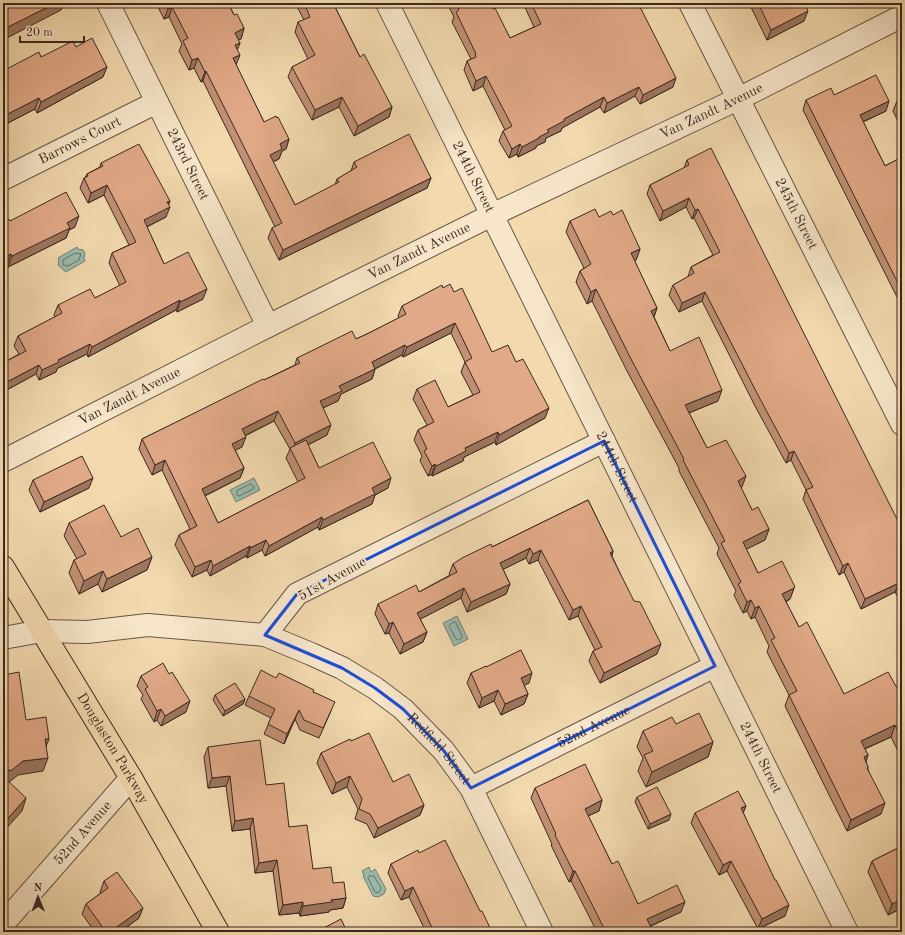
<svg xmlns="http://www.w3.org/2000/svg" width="905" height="935" font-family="'Old Standard TT',serif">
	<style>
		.water { fill: #9bbaab; stroke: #748075 }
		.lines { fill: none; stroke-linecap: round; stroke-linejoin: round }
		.shore { stroke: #6a7267; stroke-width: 1 }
		.minor-casing { stroke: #675546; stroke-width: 24 }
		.major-casing { stroke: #392923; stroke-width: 24 }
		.minor { stroke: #f7e6ca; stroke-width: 22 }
		.major { stroke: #f2d9ae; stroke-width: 22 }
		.wall { fill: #c29174; stroke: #392923; fill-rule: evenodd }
		.shaded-wall { fill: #9e765e; stroke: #392923 }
		.building { fill: #e1a987; stroke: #392923 }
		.marked { fill: none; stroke: #1d4ed8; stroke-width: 3; stroke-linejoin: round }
		.labels { text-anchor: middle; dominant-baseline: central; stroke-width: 4; stroke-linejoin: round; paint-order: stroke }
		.street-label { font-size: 14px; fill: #392923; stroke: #f7e6ca }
	</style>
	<rect width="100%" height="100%" fill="#f2d9ae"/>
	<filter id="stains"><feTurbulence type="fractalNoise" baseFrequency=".005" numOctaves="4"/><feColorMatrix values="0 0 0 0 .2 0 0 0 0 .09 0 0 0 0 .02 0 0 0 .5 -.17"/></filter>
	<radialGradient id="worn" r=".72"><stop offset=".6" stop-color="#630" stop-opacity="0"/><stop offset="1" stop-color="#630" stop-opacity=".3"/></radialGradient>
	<!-- water -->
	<g class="water">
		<path d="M77,247l1,2 5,1 2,3 -1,6 1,2 -19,11 -8,-7 1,-5 -1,-2z"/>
		<path d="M254,478l6,12 -24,12 -6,-12z"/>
		<path d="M457,616l11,23 -14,7 -11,-23z"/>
		<path d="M369,867l2,5 4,-3 11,20 -2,5 -6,3 -5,-1 -10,-20 1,-1 -2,-4z"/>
	</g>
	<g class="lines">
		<!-- shore -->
		<g class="shore">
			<path d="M76,253l5,1 -2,6 -11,6 -5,-1v-5z"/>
			<path d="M251,484l3,3 -1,2 -14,7 -2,-1v-4z"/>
			<path d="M454,622l2,1 6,13v2l-4,2 -2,-1 -7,-13z"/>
			<path d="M372,876h2l7,12 -1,3 -2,2 -3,-1 -7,-14 1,-2z"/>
		</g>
		<!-- minor casing -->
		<g class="minor-casing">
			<g id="minor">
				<path id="s1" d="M108,3l160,323"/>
				<path id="s2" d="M387,3l460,929"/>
				<path id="s3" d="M690,3l212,421"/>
				<path id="s4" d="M3,179l154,-77"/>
				<path id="s5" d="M3,461l265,-135 224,-111 246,-116 164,-83"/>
				<path id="s6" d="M265,635l46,19 31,14 33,20 28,21 41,42 27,37 71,144"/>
				<path d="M3,638l39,-7 45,1 61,-7 117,10 32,-41 307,-153"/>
				<path id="s7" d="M471,788l244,-122"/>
				<path id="s8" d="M3,924l128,-146"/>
			</g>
		</g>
		<!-- major casing -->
		<g class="major-casing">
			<g id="major">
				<path id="s9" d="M3,567l128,211 87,154"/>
			</g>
		</g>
		<!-- minor -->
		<use href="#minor" class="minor"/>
		<!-- major -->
		<use href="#major" class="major"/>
	</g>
	<!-- wall -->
	<g class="wall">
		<path d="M156,3h72l6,12 10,13 -3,11 -3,1 2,3 -3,6 -1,16 28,57 25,17 -3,10 -4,2 -3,8 -6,3 22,43 40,-20 2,-6 14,-8 3,-9 77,16 -4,10 -148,72 -11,-22 4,-10 3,-1 -72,-146 -2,1 -7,-14 -5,2 -10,-19 3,-7 -13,-27 -5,2z"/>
		<path d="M295,3h38l27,54 32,50 -3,10 -35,19 -15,-29 -27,13 -24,-43 4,-10 16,-8 -13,-27 3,-10 6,-2z"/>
		<path d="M447,3h43l20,35 24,-11 -11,-24h115l35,84 -33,17 -5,-8 -31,17 -4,-6 -38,21 -1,3 -15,7 -1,4 -9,4v2l-18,9 -1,-3 -8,4 -10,-17 4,-10 2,-1 -22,-44 -10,5 -9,-21 3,-9 4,-2 -19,-37 2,-5z"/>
		<path d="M749,3h55v18l-37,19z"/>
		<path d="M76,47l27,30 -66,36 -2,-4 -31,16 -1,2v-56l38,-14z"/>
		<path d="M834,95l52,16 -23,11 22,44 17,-9v150l-99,-197 3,-10z"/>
		<path d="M902,98v31l-9,-18 4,-10z"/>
		<path d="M687,160l215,369v76l-7,-13 -34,17 -17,-37 -5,3 -36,-76 3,-9 -15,-30 -5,3 -31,-57 -53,-105 -23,11 -10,-17 4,-10 15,-8 3,-10 22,-12 -19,-37 -2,1 -6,-12 -26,14 -13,-27 3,-9 34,-17z"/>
		<path d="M101,163l69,38 -2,4 -2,12 -19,10 17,37 39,35 -26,13 -1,-2 -88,47 -1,-3 -29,14 -1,1 -1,3 -17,8 -3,-6 -33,18v-29l16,-9 -5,-8 4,-10 37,-19 -1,-2 4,-10 37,-7 25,-12 -11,-23 3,-10 17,-8 -25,-50 -16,8 -8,-15 4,-10h1l2,-4 13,-7z"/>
		<path d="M613,215l27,34 -4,11h-2l23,48 -3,9 16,34 48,50 -29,12 18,35 35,39 -1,1 11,22 17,19 -4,11 -19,9 12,24 36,15 -4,11 -4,3 13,25 45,67 58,3v62l-11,-22 -26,12 3,6 -2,7 2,5v2l13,45 -34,17 -62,-125 4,-11 -22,-43 2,-6 -14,-29 -4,2 -4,-8 -4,2 -9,-18 2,-4 -19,-37 2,-6 -40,-77v-3l-52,-97 -35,-70 -5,3 -11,-22 4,-11 4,-3 -18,-36 4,-11z"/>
		<path d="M10,221l65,6 -6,3 -3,8 -58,29 -1,-2 -4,2v-45z"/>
		<path d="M443,288l11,4 38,60 53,66 -49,27 -1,-3 -31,15 -1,4 -31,15v-2l-4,2 -8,-15 2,-5 -8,-16 4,-10 9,-5 -14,-26 4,-10 31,18 25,-12 -12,-23 4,-10 -14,-29 -48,24 -1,-2 -27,14 -3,10 -31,15 -3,7 -15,7 4,27 -19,10 11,23 69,20 -13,7 -3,9 -53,26 -1,-3 -53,29 -3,-6 -15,8 -1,-2 -36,20 -3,-6 -15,7 -17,-32 4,-10 11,-6 -28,-59 -10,5 -13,-26 3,-10 153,-74 2,-7 59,-19 13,-6 30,-15 -1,-2 4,-10zM274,421l16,28 -4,9 12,24 -80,41 -13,-27 35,-18 4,-10 -9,-18 7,-3 3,-11z"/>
		<path d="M33,480l56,8 -49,24 -11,-22z"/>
		<path d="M588,500l25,51 -1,5 45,98 -57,29 -11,-22 4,-10 2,-1 -17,-34 -9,4 -31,-60 -9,4 -3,-6 -23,11 7,15 -4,10 -39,18 -6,-14 -41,21 7,13 -4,10 -23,12 -11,-21 -4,1 -10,-20 3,-10 41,-12 31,-17 -1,-1 4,-10 39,-17z"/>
		<path d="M69,523l52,14 31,20 -5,13 -45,22 -4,-8 -19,10 -10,-21 5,-13 3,-1 -13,-23z"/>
		<path d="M486,667l43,16 -5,2 4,9 -4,10 -23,11 -7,-14 -15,7 -12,-25 4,-10z"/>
		<path d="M169,674l17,38 -25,14 -4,-6 -3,2 -13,-23 2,-4 -6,-9 4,-10z"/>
		<path d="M276,678l38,14 17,19 -12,27 -19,-8 -5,-11 -11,25 -20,-10 7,-16 -26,-13 4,-9z"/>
		<path d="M215,695l30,4 -2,5 -20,12 -10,-16z"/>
		<path d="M676,724l37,18 -5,15 -62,30 -8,-16 5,-13 -6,-11 6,-16z"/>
		<path d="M351,741l42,41 31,23 -4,10 -46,23 -7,-14 -12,-5 3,-10 -11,-22 -15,7 -15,-31 4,-10z"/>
		<path d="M208,747l58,38 47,84 20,14 13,15 -3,10 -13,2 -1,2 -29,4 -1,-3 -20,2 -6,-44 -18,2 -5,-44 -18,2 -6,-45 -18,2 -4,-31z"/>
		<path d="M535,788l67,12 -3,11 -11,5 24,48 26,40 43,8 -30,14 2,6h-56l-26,-51 -2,1 -18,-37 1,-1 -21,-46z"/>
		<path d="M637,797l32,23 -21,9 -13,-27z"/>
		<path d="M746,806l-3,6 42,104 -27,13 -31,-58 -8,4 -28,-52 4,-10z"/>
		<path d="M902,846v62l-14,7 -20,-43 4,-11z"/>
		<path d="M419,853l61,58 12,21h-66l-17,-35 -8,3 -13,-27 3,-9z"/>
		<path d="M104,881l35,37 -19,14h-25l-13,-18 4,-10 15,-11 -1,-1z"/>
	</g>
	<!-- shaded-wall -->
	<g class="shaded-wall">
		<path d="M56,3h8l-3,7 -58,30v-8l1,-3z"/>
		<path d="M172,7l-3,10 -5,2 4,-10z"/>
		<path d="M808,11l-4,10 -37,19 4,-10z"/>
		<path d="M244,28l-3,11 -10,4 4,-10z"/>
		<path d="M240,43l-4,10 -1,-8z"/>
		<path d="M240,55l-4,10 -3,-7z"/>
		<path d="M198,58l-4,10 -5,2 3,-10z"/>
		<path d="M107,67l-4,10 -66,36 4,-11z"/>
		<path d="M206,71l-3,10 -2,1 4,-10z"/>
		<path d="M486,76l-3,10 -10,5 3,-10z"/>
		<path d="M676,78l-3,9 -33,17 3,-9z"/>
		<path d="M639,87l-4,9 -31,17 3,-10z"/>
		<path d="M342,97l-3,10 -27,13 3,-10z"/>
		<path d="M604,97l-4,10 -38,21 -1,3 -15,7 -1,4 -9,4v2l-18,9 4,-10 17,-10 8,-7 17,-11z"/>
		<path d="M39,98l-4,11 -31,16 -1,2v-7l1,-4z"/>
		<path d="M889,101l-3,10 -30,14 4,-10z"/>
		<path d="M392,107l-3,10 -35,19 4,-10z"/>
		<path d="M289,139l-3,10 -4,2 -3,8 -13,6 4,-10 10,-11z"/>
		<path d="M520,144l-3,10 -8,4 3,-9z"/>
		<path d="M431,178l-4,10 -148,72 4,-10z"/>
		<path d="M107,185l-3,10 -16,8 3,-10z"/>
		<path d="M689,198l-3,9 -26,14 3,-10z"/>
		<path d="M170,201l-3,8 3,-2 -4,10 -26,13 4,-10z"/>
		<path d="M698,209l-4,9 -2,1 3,-9z"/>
		<path d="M79,216l-4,11 -6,3 -3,8 -58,29 4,-11 55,-33z"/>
		<path d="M902,224v8l-3,-7z"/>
		<path d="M640,249l-4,11 -10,4 5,-11z"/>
		<path d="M11,254l-4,11 -4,2v-9z"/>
		<path d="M207,289l-4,10 -26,13 3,-10z"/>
		<path d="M596,289l-4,12 -5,3 4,-12z"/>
		<path d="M705,292l-3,9 -23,11 3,-9z"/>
		<path d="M180,300l-4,10 -88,47 4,-10z"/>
		<path d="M657,308l-4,11 -2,-8z"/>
		<path d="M455,323l-4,10 -48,24 4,-10z"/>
		<path d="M90,344l-3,10 -29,14 -1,1 -1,3 -17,8 3,-10 20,-12z"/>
		<path d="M405,345l-3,10 -34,17 4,-10z"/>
		<path d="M39,365l-3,9 -33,18v-8z"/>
		<path d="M375,369l-3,10 -31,15 -3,7 -22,10 4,-10 19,-15z"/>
		<path d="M722,390l-4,11 -37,15 4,-11z"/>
		<path d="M549,408l-4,10 -49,27 3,-10z"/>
		<path d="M278,411l-4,10 -36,18 4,-10z"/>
		<path d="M331,425l-4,10 -35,18 3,-10z"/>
		<path d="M498,432l-3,10 -31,15 -1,4 -31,15 4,-10 29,-18z"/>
		<path d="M246,437l-4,10 -14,7 4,-10z"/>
		<path d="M794,451l-3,9 -5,3 3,-10z"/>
		<path d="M165,460l-3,10 -10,5 3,-10z"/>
		<path d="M435,464l-3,10 -4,2 4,-10z"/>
		<path d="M244,468l-4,10 -42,21 4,-10z"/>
		<path d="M746,476l-4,11 -8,5 4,-11z"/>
		<path d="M93,478l-4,10 -49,24 4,-10z"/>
		<path d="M391,478l-3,10 -13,7 -3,9 -53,26 4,-10 49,-32z"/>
		<path d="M322,517l-4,10 -53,29 4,-10z"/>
		<path d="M769,529l-4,11 -26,13 4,-11z"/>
		<path d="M266,540l-4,10 -15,8 3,-10z"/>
		<path d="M250,546l-4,10 -36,20 3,-10z"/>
		<path d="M530,548l-4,10 -30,15 4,-10z"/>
		<path d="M541,550l-3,10 -9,4 4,-10z"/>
		<path d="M613,551l-3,10v-8z"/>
		<path d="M152,557l-5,13 -45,22 5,-13z"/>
		<path d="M211,560l-4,10 -15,7 3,-10z"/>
		<path d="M848,563l-4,9 -5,3 4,-9z"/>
		<path d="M103,571l-5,13 -19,10 5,-13z"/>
		<path d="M899,583l-4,9 -34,17 4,-10z"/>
		<path d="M510,584l-4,10 -39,18 4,-10z"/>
		<path d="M464,588l-3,10 -48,25 4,-10z"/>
		<path d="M794,588l-4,11 -12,6 4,-11z"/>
		<path d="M751,600l-4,11 -4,2 4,-11z"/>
		<path d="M581,606l-3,10 -9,4 4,-10z"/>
		<path d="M759,606l-4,11 -4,2 4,-11z"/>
		<path d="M393,622l-4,11 -4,1 4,-10z"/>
		<path d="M427,632l-4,10 -23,12 4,-10z"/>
		<path d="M661,644l-4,10 -57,29 4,-10z"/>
		<path d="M532,673l-3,10 -12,6 4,-11z"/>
		<path d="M498,690l-4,11 -15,7 3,-10z"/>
		<path d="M528,694l-4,10 -23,11 4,-11z"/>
		<path d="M245,699l-2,5 -20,12 2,-5z"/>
		<path d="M190,701l-4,11 -25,14 4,-10z"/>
		<path d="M161,709l-4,11 -3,2 3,-11z"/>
		<path d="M299,710l-4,9 -11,25 3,-10z"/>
		<path d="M895,725l-4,12 -34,15 4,-11z"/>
		<path d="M45,739h4l-5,13z"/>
		<path d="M713,742l-5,15 -62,30 6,-15z"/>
		<path d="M868,755l-4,11v-9z"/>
		<path d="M48,758l-5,13 -25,4 -11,9h-4v-13l20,-10z"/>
		<path d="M230,776l-4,10 -18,2 4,-10z"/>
		<path d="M350,776l-3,11 -15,7 4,-11z"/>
		<path d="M26,798l-4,13 -19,21v-8z"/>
		<path d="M602,800l-3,11 -18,8 4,-10z"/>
		<path d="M885,803l-4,11 -34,17 4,-11z"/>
		<path d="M424,805l-4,10 -46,23 4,-10z"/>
		<path d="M746,806l-4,10 -1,-8z"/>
		<path d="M671,814l-2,6 -21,9 2,-5z"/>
		<path d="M253,818l-3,11 -18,2 3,-10z"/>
		<path d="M277,860l-4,11 -18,2 4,-10z"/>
		<path d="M731,861l-4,10 -8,4 4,-10z"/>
		<path d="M573,871h2l-4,10 -2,1z"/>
		<path d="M413,887l-4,10 -8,3 4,-9z"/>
		<path d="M346,898l-3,10 -13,2 -1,2 -29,4 3,-10 28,-6z"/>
		<path d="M902,899v9l-14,7 4,-11z"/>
		<path d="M303,902l-4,11 -20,2 4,-10z"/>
		<path d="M685,902l-4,10 -38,17 4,-10z"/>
		<path d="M789,905l-4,11 -27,13 4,-10z"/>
		<path d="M143,908l-4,10 -19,14h-10z"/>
	</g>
	<!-- building -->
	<g class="building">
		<path d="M3,3h53l-52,26 -1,-2z"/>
		<path d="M165,3h63l6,12 3,-1 7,14 -9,5 5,10 -5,2 5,10 -7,3 31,64 12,-6 1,2 1,-1 11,22 -9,5 2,5 -12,6 25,50 44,-23 -2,-3 20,-12 -3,-5 55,-28 22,44 -148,72 -11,-22 10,-5 -76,-152 -1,1 -7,-14 -6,2 -9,-19 5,-3 -16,-31 -4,2z"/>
		<path d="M304,3h29l27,54 4,-3 28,53 -34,19 -16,-29 -27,13 -23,-43 23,-12 -17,-33 12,-5z"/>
		<path d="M455,3h35l3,6 2,-1 15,30 31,-14 -10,-21h107l38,75 -33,17 -4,-8 -32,16 -3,-6 -40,22v2l-17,9 2,2 -10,5v1l-17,9 -2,-3 -8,5 -9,-18 9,-5 -26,-50 -10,5 -9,-20 9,-4 -1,-3h1l-20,-42 3,-2z"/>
		<path d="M758,3h46l4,8 -37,19z"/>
		<path d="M92,38l15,29 -66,35 -2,-4 -35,18 2,3 -3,2v-42l3,-2 -3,-6 36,-19 2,5 32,-16 3,6z"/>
		<path d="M876,75l13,26 -29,14 25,51 17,-9v67l-3,1 3,6v60l-96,-191 25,-12 3,7z"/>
		<path d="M902,98v14l-5,-11z"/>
		<path d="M139,144l31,57 -3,1 3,5 -26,13 20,44 24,-12 19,37 -27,13v-2l-88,47 -2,-3 -32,16 1,2 -17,8 -3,-5 -36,19v-21l23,-12 -8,-15 44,-23 -4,-8 32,-16 5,9 31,-16 -14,-29 24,-11 -29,-57 -16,8 -7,-15 4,-2 -1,-2 16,-8 -2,-3z"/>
		<path d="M711,148l191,381v60l-3,-6 -34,16 -17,-36 -5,3 -37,-76 7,-3 -19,-36 -5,2 -30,-56 -54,-105 -23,11 -9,-18 21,-12 -3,-6 29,-15 -22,-43 -3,1 -6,-12 -26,13 -13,-26 39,-20 -2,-5z"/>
		<path d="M66,192l13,24 -12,7 3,5 -58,28 -1,-2 -8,4v-36l6,-3 1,2z"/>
		<path d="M595,209l4,8 12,-6 2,4 9,-5 18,39 -9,4 26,55 -6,3 19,40 29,-14 23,53 -37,15 22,43 19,-8 20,36 -8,5 14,29 6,-3 11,22 -26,13 15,31 24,-12 13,26 -1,1 -12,6 17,33 8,-5 37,72 44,-22 14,25v43l-7,-15 -34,16 7,14 -4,2 4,10 -1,1 18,35 -34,17 -62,-125 8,-4 -26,-51 4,-2 -16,-32 -4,2 -4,-8 -4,2 -9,-18 3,-2 -20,-39 4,-2 -42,-81 1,-1 -53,-100 -35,-70 -5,3 -11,-21 11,-7 -21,-43z"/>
		<path d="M450,284l4,8 8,-4 30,64 16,-7 8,17 7,-3 26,49 -50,27 -1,-3 -33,16 1,3 -30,15 -1,-2 -3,2 -8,-15 3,-2 -9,-19 16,-8 -17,-33 18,-9 13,27 32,-15 -15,-30 7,-4 -17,-35 -48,24 -2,-2 -33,17 3,7 -36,17 3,5 -22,10 11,24 -36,18 -17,-32 -36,18 4,8 -14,7 12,24 -42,21 16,34 87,-45 -15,-30 16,-8 13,28 54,-26 18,36 -19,10 3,6 -52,26 -1,-3 -53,29 -3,-6 -16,8v-2l-37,20 -2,-6 -16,7 -16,-32 18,-9 -32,-66 -10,5 -13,-26 121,-60 1,1 36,-17 -3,-5 55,-27 4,8 13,-6 37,-19 -4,-8 40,-21 1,3z"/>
		<path d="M82,456l11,22 -49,24 -11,-22z"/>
		<path d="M588,500l25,51 -3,2 24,48 6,1 21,42 -57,29 -11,-22 9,-4 -21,-41 -8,4 -32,-60 -8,4 -3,-6 -30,15 10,21 -39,18 -7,-14 -47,25 10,19 -23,12 -11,-22 -4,2 -11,-20 38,-19 3,7 38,-20 -4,-8 9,-6 29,-14 1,3z"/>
		<path d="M104,505l17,32 17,-9 14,29 -45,22 -4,-8 -19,10 -10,-21 12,-6 -17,-31z"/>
		<path d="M521,650l11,23 -11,5 7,16 -23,10 -7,-14 -16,8 -11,-25 15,-7v1z"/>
		<path d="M163,663l6,11 3,-2 18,29 -25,15 -4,-7 -4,2 -12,-22 3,-2 -7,-11z"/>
		<path d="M3,670l1,5 15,-3 7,48 20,-3 3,22h-4l3,19 -25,3 -11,9 -9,1z"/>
		<path d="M261,670l15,8 3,-5 35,17 -1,2 5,2 17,8 -12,26 -19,-8 -5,-10 -12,24 -19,-10 7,-15 -26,-13z"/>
		<path d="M235,683l10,16 -20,12 -10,-16z"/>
		<path d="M699,713l14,29 -61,30 -8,-17 9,-4 -10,-20 29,-14 4,7z"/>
		<path d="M369,733l24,49 16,-8 15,31 -46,23 -8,-14 -11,-5 3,-10 -12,-23 -14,7 -15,-30 29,-14 1,2z"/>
		<path d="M260,740l6,45 18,-2 5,44 18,-2 6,44 18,-2 2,16 11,-1 2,16 -15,2 1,2 -29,4v-4l-20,3 -6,-45 -18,3 -6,-45 -18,3 -5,-45 -18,2 -4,-31z"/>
		<path d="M585,764l17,36 -17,9 27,55 6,-3 20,43 39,-19 8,17 -38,17 6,13h-47l-31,-61h-2l-18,-36 1,-1 -21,-46z"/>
		<path d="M3,776l23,22 -23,26z"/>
		<path d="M657,787l14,27 -21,10 -13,-27z"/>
		<path d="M738,791l8,15 -5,2 34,72h1l13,25 -27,14 -31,-58 -8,4 -28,-52z"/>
		<path d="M445,840l35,71h2l10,21h-58l-21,-45 -8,4 -14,-27 27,-14 1,3z"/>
		<path d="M902,846v53l-10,5 -20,-43z"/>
		<path d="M117,872l26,36 -33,24h-4l-20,-28 22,-16 -4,-7z"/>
		<path d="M341,919l6,13h-31z"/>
	</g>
	<!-- marked area -->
	<path class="marked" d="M604,441l111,225 -244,122 -27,-37 -41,-42 -28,-21 -33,-20 -77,-33 32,-41z"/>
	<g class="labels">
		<!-- street labels -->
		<g class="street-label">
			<text stroke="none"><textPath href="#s5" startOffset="790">Van Zandt Avenue</textPath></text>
			<text stroke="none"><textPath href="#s4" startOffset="86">Barrows Court</textPath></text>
			<text stroke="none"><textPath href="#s1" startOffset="180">243rd Street</textPath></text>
			<text stroke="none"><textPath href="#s2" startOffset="194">244th Street</textPath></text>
			<text stroke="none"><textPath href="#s3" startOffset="236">245th Street</textPath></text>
			<text stroke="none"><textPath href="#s5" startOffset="466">Van Zandt Avenue</textPath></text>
			<text stroke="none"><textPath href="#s5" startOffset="142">Van Zandt Avenue</textPath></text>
			<text stroke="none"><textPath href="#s2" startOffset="518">244th Street</textPath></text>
			<text transform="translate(332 579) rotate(-29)">51st Avenue</text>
			<text stroke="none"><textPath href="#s7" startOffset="137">52nd Avenue</textPath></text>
			<text stroke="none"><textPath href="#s9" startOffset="212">Douglaston Parkway</textPath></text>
			<text stroke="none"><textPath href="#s6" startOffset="211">Redfield Street</textPath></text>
			<text stroke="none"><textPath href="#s2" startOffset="842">244th Street</textPath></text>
			<text stroke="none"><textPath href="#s8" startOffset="121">52nd Avenue</textPath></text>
		</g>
	</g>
	<!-- margin -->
	<rect width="905" height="935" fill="none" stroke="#f2d9ae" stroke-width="16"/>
	<rect x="4" y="4" width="897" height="927" fill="none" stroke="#392923" stroke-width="2"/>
	<rect x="8" y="8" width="889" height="919" fill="none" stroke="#392923"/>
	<!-- north arrow -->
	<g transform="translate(38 897) rotate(359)" stroke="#f7e6ca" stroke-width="3" paint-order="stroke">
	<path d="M0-3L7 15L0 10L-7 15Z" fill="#392923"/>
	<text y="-6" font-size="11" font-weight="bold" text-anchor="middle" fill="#392923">N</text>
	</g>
	<!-- scale -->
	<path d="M20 36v6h64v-6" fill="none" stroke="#392923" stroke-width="2"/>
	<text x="26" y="36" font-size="12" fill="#392923" stroke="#f7e6ca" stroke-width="3" paint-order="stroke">20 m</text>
	<rect width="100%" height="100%" filter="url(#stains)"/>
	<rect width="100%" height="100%" fill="url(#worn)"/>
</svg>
